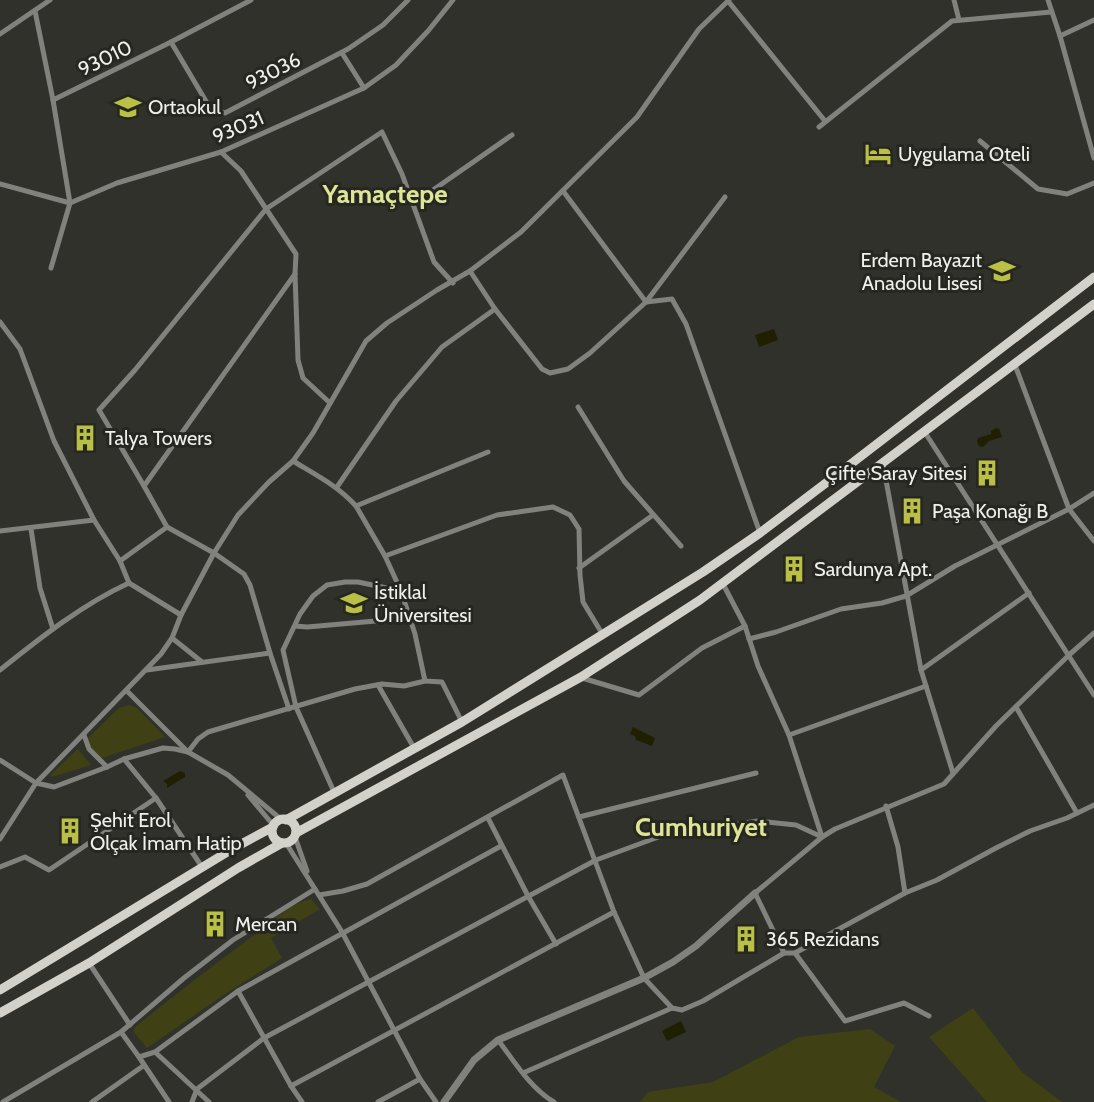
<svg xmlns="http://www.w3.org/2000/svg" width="1094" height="1102" font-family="Cabin,sans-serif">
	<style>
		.green { fill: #3f4115 }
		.water { fill: #1f2000 }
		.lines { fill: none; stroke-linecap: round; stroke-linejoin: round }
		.minor { stroke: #81817e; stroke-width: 5 }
		.tertiary { stroke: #81817e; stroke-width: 7 }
		.primary { stroke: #d2d2cb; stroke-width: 9 }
		.labels { text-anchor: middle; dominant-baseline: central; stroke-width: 6; stroke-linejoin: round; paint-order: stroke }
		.street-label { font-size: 20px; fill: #eff0ec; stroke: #272721 }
		.poi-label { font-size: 20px; fill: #eff0ec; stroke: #272721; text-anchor: start }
		.district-label { font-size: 26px; font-weight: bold; fill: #dfe596; stroke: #272721 }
	</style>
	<rect width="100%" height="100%" fill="#30312b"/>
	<!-- green -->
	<g class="green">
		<path d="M129,705l8,3 28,29 -63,21c-7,-5 -14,-11 -14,-20l31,-30z"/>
		<path d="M78,749l13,16 -39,12 -2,-2z"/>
		<path d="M311,899l9,10 -49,29 11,20 -54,34 -81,56 -14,-17 2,-4c39,-31 78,-62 118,-91 17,-13 37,-33 58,-37z"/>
		<path d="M973,1008l49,64 40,30h-75l-58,-65z"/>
		<path d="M870,1029l25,17 -21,41 27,15h-261l8,-10 65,-10 86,-45z"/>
	</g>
	<!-- water -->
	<g class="water">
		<path d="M774,329l4,11 -19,7 -4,-12z"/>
		<path d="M996,428l3,1 3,8 -13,4 -6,6 -4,-1 -2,-5 1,-3 13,-4v-3z"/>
		<path d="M633,727l22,11 -3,8 -16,-6 -1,-4 -5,-2z"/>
		<path d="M180,771l5,2v4l-18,11v-4l-4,-3z"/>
		<path d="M681,1021l5,11 -19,9 -5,-10z"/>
	</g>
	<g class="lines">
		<!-- minor -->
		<g class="minor">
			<path d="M954,0l5,20"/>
			<path d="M1048,0l12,36 34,122"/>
			<path d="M728,1l97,120"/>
			<path d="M35,11l18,89 118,-58 80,-42"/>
			<path d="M0,34l50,-34"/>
			<path d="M1060,36l34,-16"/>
			<path d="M171,42l39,66 15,5 123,-64 35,-24 25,-25"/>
			<path d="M342,53l22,35"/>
			<path d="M819,127l133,-106 99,-9"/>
			<path d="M980,141l58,48 29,5 27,-11"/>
			<path d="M221,152l20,19 55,83 -1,20 3,86 5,18 27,25"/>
			<path d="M0,184l70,19 47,-20 104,-31 143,-64 32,-23 32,-34 25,-31"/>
			<path d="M563,191l83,111"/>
			<path d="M413,204l99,-69"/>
			<path d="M51,268l19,-65 -17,-103"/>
			<path d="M470,271l25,38 47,60 8,4 18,-4 22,-16 56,-51 79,-105"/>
			<path d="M646,302l26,-3 14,25 74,209"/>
			<path d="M0,322l20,27 34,92 40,79 26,41 9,22 52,32"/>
			<path d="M1015,365l54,144 25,32"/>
			<path d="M578,407l46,74 57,65"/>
			<path d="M924,431l170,264"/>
			<path d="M293,461c23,14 45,25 63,45l29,50"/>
			<path d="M883,464l38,206 32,103"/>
			<path d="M144,486l-45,-76 36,-40 131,-161 116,-77 20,42 32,88 19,21"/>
			<path d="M337,487l59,-86 46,-54 53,-38"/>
			<path d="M356,506l132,-54"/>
			<path d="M167,527l-23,-41 151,-212"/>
			<path d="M31,529l9,59 13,41"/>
			<path d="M0,531l94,-11"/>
			<path d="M120,561l47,-34 47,26 30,21 6,11 20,68 19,56"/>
			<path d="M579,568l74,-53"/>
			<path d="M723,584l22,42 13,40 31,69 33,102"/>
			<path d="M401,591l-16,-35 112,-41 56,-8 17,8 9,14 1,46 3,27 20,33"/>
			<path d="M295,626l12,1 103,-9"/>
			<path d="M172,638l30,24"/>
			<path d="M749,639l27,-7 65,-23 41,-6 24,-7 49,-30 114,-57 25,-16"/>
			<path d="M0,670c40,-32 83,-66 129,-87"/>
			<path d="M147,670l123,-17"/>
			<path d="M921,670l108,-77"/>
			<path d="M582,678l57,17 63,-47 43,-22"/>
			<path d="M378,685l36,63"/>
			<path d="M127,691l61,61 10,-13 10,-7 147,-43 27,-5 22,2 21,-5"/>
			<path d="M1016,707l61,106"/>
			<path d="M84,735l5,14 18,18"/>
			<path d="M789,735l137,-49"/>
			<path d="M124,759l32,39"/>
			<path d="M0,760l36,23 125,-129 11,-16 9,-23 33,-62 24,-38 31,-33 24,-21 20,-28 53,-92 21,-18 50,-33 33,-19 51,-39 116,-115 62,-88 30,-29"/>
			<path d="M334,792l-38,-85 -13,-57 17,-36 13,-18 14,-11 18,-3h13l43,9 14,43 10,47 17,1 20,40"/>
			<path d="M248,795l26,31"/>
			<path d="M886,806l12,41 7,46"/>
			<path d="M579,817l177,-44"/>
			<path d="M488,818l40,78 28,48"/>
			<path d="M295,837l12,34"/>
			<path d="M0,839l36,-56 18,4 53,-20 17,-8 39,-11 12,1 13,3 40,23 54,45"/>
			<path d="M286,843l56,89 78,147 16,23"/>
			<path d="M0,867l25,-10 24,13 107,-72 46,69"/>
			<path d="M319,895l24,-4 24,-7 196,-109 51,137 30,66 28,30 10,2 21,-9 81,-48h11l110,-60 32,-13 59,-32 34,-17 37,-13 27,-13"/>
			<path d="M784,953l-29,-60 67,-56 13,-8 109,-45 52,-58 73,-71 25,-22"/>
			<path d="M795,953l50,68 59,-18 25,13"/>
			<path d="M89,963l41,62"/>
			<path d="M238,991l263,-145"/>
			<path d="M121,1032l18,25 16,-5 83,-61 53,95 11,16"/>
			<path d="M498,1040c16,21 33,49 56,62"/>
			<path d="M155,1052l54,50"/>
			<path d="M139,1057l30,45"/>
			<path d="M523,1073l149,-65"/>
			<path d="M291,1086l323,-174"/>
			<path d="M3,1102l118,-70 63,-54 49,-38 82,-51"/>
			<path d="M92,1102l51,-36"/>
			<path d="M192,1102l5,-13 67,-51 332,-178 65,-24 97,-15 38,4 26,12"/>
			<path d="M378,1102l42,-23"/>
		</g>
		<!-- tertiary -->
		<path class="tertiary" d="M444,1102l30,-42 24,-20 146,-62 29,-16 23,-16 59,-53"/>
		<!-- primary -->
		<g class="primary">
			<circle cx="284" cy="831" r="12"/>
			<path d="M286,820l176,-98 241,-150 57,-39 83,-63 251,-193"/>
			<path d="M296,833l285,-156 119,-77 394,-296"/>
			<path d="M0,990l234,-142 39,-21"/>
			<path d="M0,1013l89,-50 149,-95 44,-25"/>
		</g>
	</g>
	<!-- icons -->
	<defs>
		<g id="school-bare" transform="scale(2.07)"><path d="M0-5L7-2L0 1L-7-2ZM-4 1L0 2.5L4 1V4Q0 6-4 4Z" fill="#bac045" stroke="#272721" stroke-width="2.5" paint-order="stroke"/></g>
		<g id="hotel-bare" transform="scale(2.07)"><path d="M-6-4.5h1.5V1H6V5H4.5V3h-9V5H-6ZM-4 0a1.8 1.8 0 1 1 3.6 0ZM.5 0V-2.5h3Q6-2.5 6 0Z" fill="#bac045" stroke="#272721" stroke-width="2.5" paint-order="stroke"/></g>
		<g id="building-bare" transform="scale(2.07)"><path d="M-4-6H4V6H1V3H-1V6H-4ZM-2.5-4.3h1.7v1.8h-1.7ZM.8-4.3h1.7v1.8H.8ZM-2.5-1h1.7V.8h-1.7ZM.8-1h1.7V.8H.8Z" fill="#bac045" stroke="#272721" stroke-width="2.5" paint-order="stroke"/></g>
		<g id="university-bare" transform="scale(2.07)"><path d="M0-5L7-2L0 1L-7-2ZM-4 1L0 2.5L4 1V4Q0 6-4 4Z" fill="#bac045" stroke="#272721" stroke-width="2.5" paint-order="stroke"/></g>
	</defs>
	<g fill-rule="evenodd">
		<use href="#school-bare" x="128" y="107"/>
		<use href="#hotel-bare" x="878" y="154"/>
		<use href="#school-bare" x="1002" y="271"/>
		<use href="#building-bare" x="85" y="438"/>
		<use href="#building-bare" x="987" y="473"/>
		<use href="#building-bare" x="912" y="511"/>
		<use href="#building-bare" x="794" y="569"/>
		<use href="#university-bare" x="354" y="603"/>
		<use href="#building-bare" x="70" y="831"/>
		<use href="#building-bare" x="215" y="924"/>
		<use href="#building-bare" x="746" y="939"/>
	</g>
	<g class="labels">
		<!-- street labels -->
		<g class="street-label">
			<text transform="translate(105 58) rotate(-26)">93010</text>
			<text transform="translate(273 71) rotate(-27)">93036</text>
			<text transform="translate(238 127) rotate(-23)">93031</text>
		</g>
		<!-- poi labels -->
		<g class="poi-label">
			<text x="148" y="107">Ortaokul</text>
			<text x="898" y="154">Uygulama Oteli</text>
			<text x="982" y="260" text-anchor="end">Erdem Bayazıt<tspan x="982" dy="23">Anadolu Lisesi</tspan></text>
			<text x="105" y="438">Talya Towers</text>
			<text x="967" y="473" text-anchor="end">Çifte Saray Sitesi</text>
			<text x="932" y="511">Paşa Konağı B</text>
			<text x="814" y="569">Sardunya Apt.</text>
			<text x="374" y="592">İstiklal<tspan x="374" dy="23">Üniversitesi</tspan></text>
			<text x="90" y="820">Şehit Erol<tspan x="90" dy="23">Olçak İmam Hatip</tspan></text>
			<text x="235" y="924">Mercan</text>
			<text x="766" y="939">365 Rezidans</text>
		</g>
		<!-- district labels -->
		<g class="district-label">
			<text x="385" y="194">Yamaçtepe</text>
			<text x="701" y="827">Cumhuriyet</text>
		</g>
	</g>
</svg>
